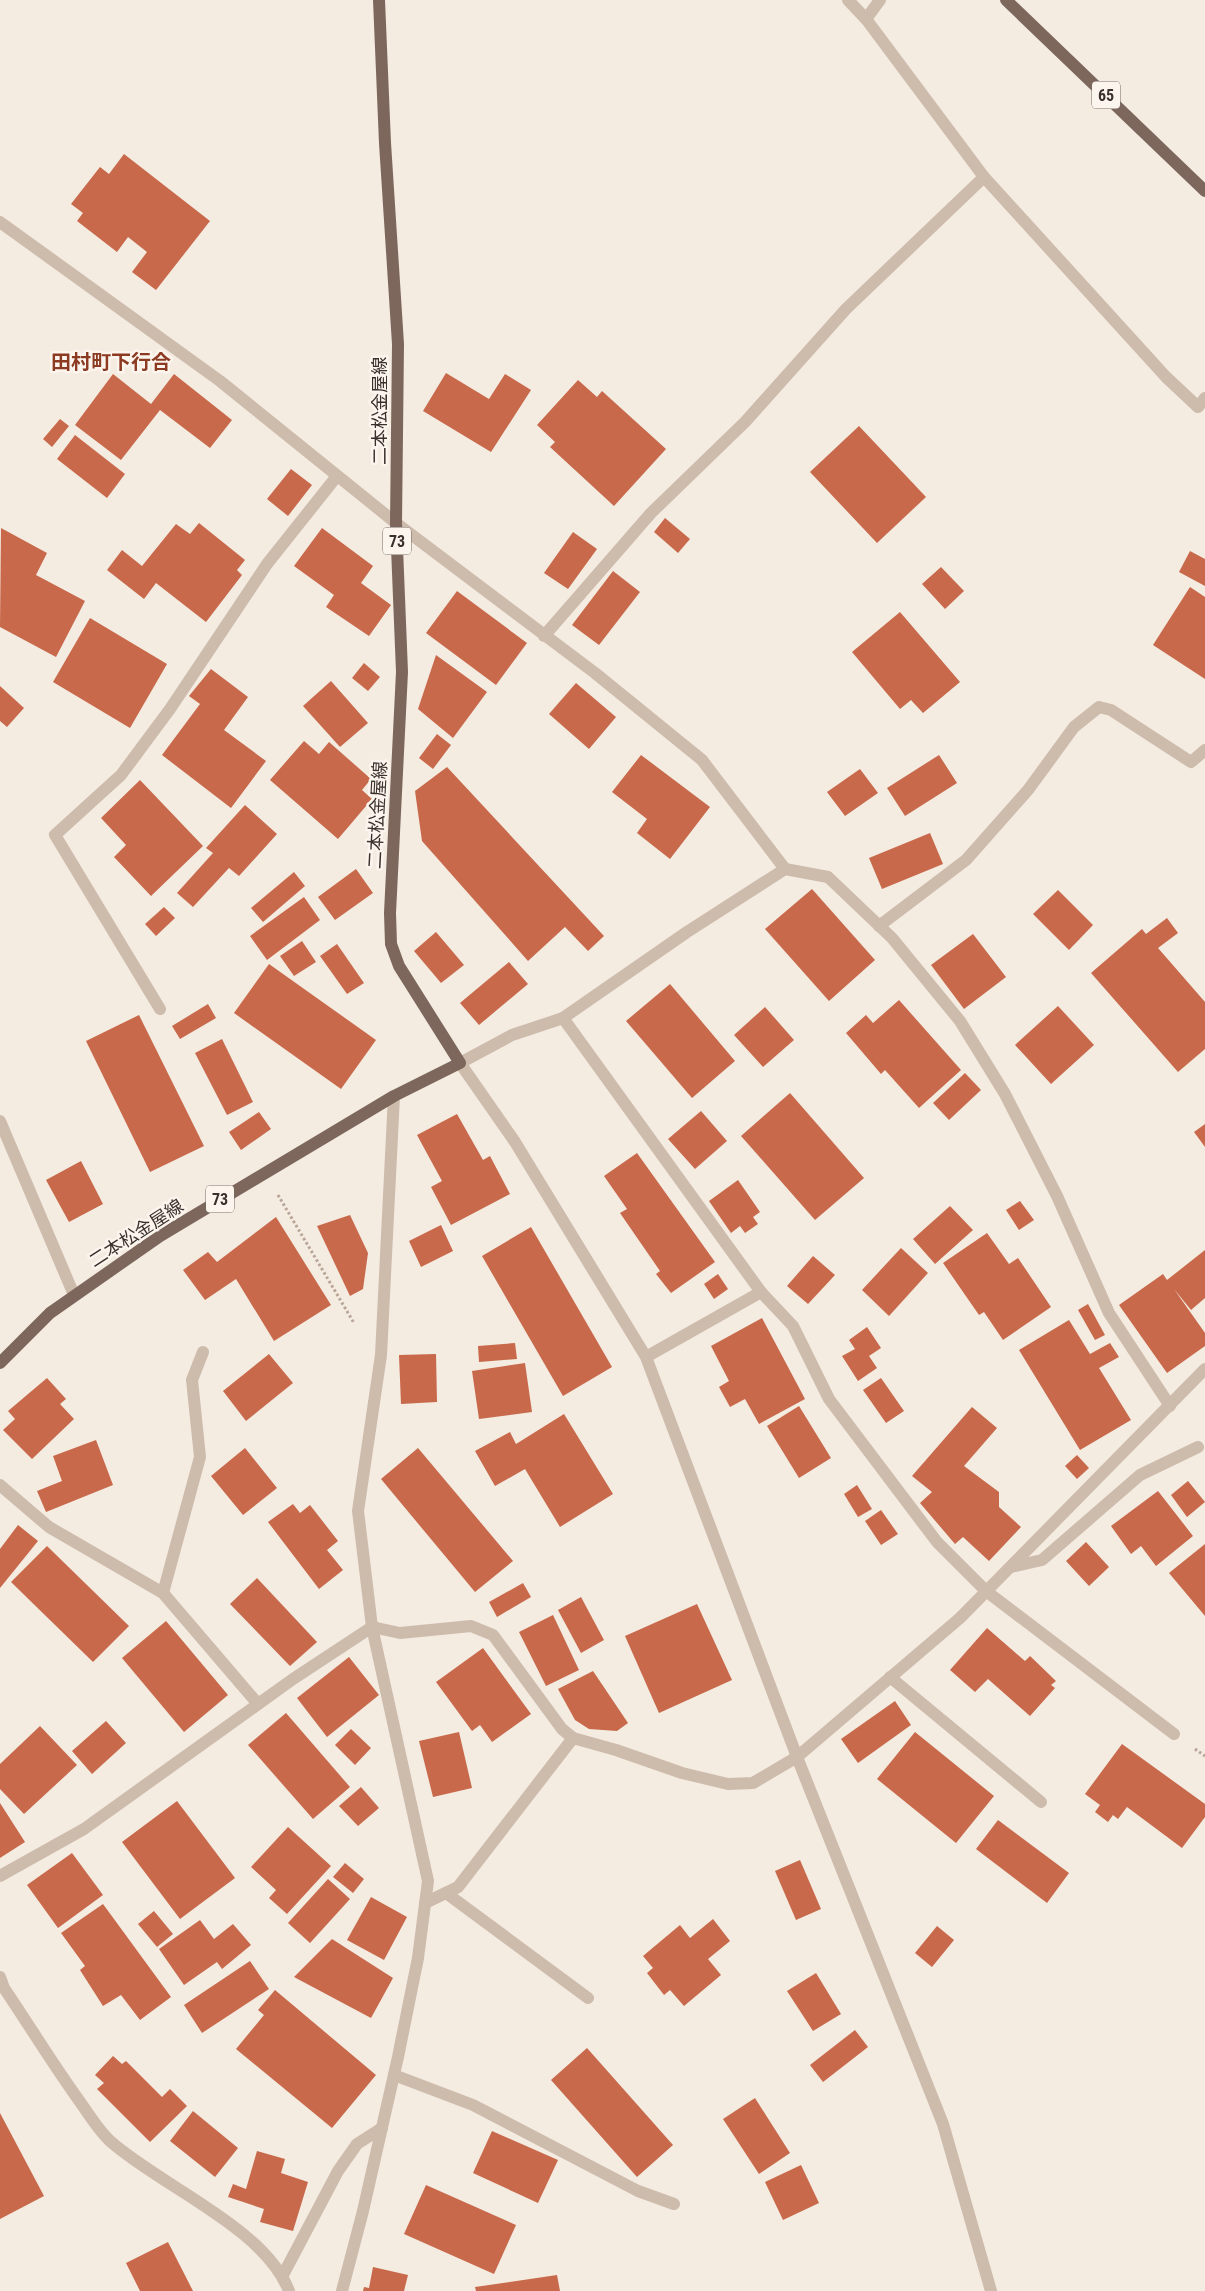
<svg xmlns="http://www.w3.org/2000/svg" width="1205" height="2291" font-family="'Roboto Condensed','Noto Sans JP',sans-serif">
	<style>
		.building { fill: #c8694b }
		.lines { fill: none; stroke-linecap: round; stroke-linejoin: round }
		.path { stroke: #b9a596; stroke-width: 3; stroke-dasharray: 2.5 2.5; stroke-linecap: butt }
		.minor { stroke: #cdbbac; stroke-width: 12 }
		.major { stroke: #7d675c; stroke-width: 12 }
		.labels { text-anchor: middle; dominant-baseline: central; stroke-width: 5; stroke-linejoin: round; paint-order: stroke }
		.shield { fill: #fbf5ee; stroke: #756b66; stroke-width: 1 }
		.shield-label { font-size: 16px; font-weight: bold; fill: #3b302b }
		.street-label { font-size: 18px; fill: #3b302b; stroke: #fbf5ee }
		.quarter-label { font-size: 20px; font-weight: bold; fill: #8c3b22; stroke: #fbf5ee }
	</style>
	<rect width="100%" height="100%" fill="#f4ebe1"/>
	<!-- building -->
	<g class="building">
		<path d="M124,154l86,67 -54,69 -24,-18 15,-20 -19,-15 -11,15 -40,-31 6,-8 -12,-9 29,-37 9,7z"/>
		<path d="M446,373l43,26 16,-25 26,16 -40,62 -68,-41z"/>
		<path d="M113,374l38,30 23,-30 58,46 -22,28 -50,-38 -39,50 -46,-35z"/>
		<path d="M578,380l19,17 5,-6 64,58 -52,57 -64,-59 5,-5 -18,-17z"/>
		<path d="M60,419l9,7 -17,21 -9,-8z"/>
		<path d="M859,426l67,71 -49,46 -67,-71z"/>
		<path d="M75,435l50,39 -18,24 -50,-39z"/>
		<path d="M291,469l21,16 -24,31 -21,-17z"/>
		<path d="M665,518l25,21 -12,14 -24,-21z"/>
		<path d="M199,523l46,37 -8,10 5,5 -36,47 -50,-39 -12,16 -37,-29 15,-20 20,16 34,-42 14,10z"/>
		<path d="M1,528l46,25 -11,22 49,26 -29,56 -56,-30z"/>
		<path d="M322,528l51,38 -12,17 30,22 -22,31 -43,-29 8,-12 -40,-29z"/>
		<path d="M573,532l24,17 -29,40 -24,-16z"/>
		<path d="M1190,551l15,8v27l-26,-14z"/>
		<path d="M941,567l23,24 -19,18 -23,-25z"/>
		<path d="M613,571l27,21 -41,53 -27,-20z"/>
		<path d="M1190,587l15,10v82l-52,-34z"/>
		<path d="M457,591l70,52 -31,42 -70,-52z"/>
		<path d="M900,612l60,70 -37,31 -12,-13 -11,9 -48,-57z"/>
		<path d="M90,618l77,46 -37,64 -77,-46z"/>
		<path d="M436,655l51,37 -34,46 -35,-29z"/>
		<path d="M364,663l16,14 -12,14 -16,-13z"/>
		<path d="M211,669l37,28 -24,33 42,31 -35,47 -69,-53 38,-51 -11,-8z"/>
		<path d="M331,681l37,42 -28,24 -37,-41z"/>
		<path d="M576,683l40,34 -27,32 -40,-35z"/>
		<path d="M0,686l24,22 -17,19 -7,-6z"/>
		<path d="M437,734l14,11 -18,24 -14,-11z"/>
		<path d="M304,741l15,13 10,-12 42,37 -9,11 10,9 -34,40 -68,-59z"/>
		<path d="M641,755l69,52 -40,52 -33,-26 10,-14 -35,-27z"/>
		<path d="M939,755l18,28 -52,33 -18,-28z"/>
		<path d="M447,767l157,169 -16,15 -23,-24 -37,34 -106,-120 -7,-50z"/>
		<path d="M860,769l18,24 -33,23 -18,-24z"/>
		<path d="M140,780l63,66 -52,50 -37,-39 12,-12 -25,-27z"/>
		<path d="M245,805l32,29 -38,42 -10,-8 -36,39 -16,-14 36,-40 -7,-5z"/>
		<path d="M930,833l13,31 -61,25 -13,-31z"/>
		<path d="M356,869l17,24 -38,27 -17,-23z"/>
		<path d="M294,872l11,14 -42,36 -12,-14z"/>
		<path d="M812,889l63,71 -46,41 -64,-72z"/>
		<path d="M1058,890l35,35 -24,25 -36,-36z"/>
		<path d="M304,897l16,23 -53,40 -17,-24z"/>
		<path d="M164,907l11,11 -19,18 -11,-12z"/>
		<path d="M1167,918l11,15 -20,15 47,54v47l-27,23 -87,-99 51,-44 4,5z"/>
		<path d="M436,932l28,33 -23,18 -27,-32z"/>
		<path d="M973,934l33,43 -42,32 -33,-44z"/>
		<path d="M302,941l14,21 -22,14 -14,-20z"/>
		<path d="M337,944l27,39 -17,11 -27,-38z"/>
		<path d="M509,962l19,22 -49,41 -19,-22z"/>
		<path d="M269,964l107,76 -35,49 -107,-76z"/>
		<path d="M670,984l65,77 -43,37 -66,-77z"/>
		<path d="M899,1000l62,70 -42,38 -34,-38 -4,4 -35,-41 20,-18 7,8z"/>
		<path d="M208,1004l8,14 -36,21 -8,-13z"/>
		<path d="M1058,1006l36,39 -43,39 -36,-39z"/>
		<path d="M765,1007l29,33 -31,27 -29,-32z"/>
		<path d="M139,1015l65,131 -54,26 -64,-131z"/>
		<path d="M222,1039l31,63 -26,13 -32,-62z"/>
		<path d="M965,1073l16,17 -32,30 -16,-17z"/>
		<path d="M790,1093l74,85 -49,42 -74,-84z"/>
		<path d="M701,1111l26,30 -32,28 -27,-30z"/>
		<path d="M259,1112l12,17 -30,21 -12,-18z"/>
		<path d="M457,1114l26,46 7,-4 20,38 -59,31 -20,-38 11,-6 -25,-46z"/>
		<path d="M1205,1124v23l-11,-15z"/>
		<path d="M637,1153l78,109 -44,31 -15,-19 4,-3 -40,-58 7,-4 -23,-33z"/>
		<path d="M81,1161l22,43 -34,18 -23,-42z"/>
		<path d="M738,1180l22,32 -7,5 5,7 -13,9 -5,-7 -9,7 -22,-32z"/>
		<path d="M1020,1201l14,19 -15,10 -13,-20z"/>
		<path d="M950,1206l23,24 -38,34 -22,-25z"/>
		<path d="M350,1215l18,38 -5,36 -13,7 -33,-70z"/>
		<path d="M276,1217l55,88 -57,36 -38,-62 -31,21 -22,-30 25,-18 9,10z"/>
		<path d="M441,1225l12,26 -32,16 -12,-26z"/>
		<path d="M531,1227l81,140 -49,29 -81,-140z"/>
		<path d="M987,1233l22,31 9,-6 33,49 -48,33 -19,-28 -5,3 -36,-52z"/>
		<path d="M901,1248l27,25 -39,43 -27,-26z"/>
		<path d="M1205,1250v48l-14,12 -17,-21 31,44v13l-38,27 -48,-68 44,-31 4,6z"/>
		<path d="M813,1256l22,19 -27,29 -21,-18z"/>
		<path d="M718,1274l10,15 -14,10 -10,-15z"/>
		<path d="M1088,1304l17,31 -10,5 -17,-30z"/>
		<path d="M762,1318l43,81 -46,25 -14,-25 -15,8 -11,-20 10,-6 -18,-35z"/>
		<path d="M1069,1320l21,34 20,-11 9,14 -20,11 32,52 -51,30 -61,-100z"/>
		<path d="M867,1327l14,21 -12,8 8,12 -19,13 -16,-25 13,-7 -6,-9z"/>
		<path d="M515,1343l2,16 -38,3 -1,-16z"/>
		<path d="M269,1354l24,29 -47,38 -23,-30z"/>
		<path d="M436,1354l1,48 -36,2 -2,-49z"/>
		<path d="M525,1363l7,49 -53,7 -7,-48z"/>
		<path d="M47,1378l19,21 -6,5 14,15 -42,40 -29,-29 12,-11 -7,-8z"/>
		<path d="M881,1378l23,33 -18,12 -23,-33z"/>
		<path d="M799,1406l32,52 -32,20 -32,-52z"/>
		<path d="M972,1407l25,21 -33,38 35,26v15l22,20 -32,34 -26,-24 -8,7 -35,-41 12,-11 -20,-16z"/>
		<path d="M564,1414l49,80 -53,33 -35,-58 -30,17 -20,-35 35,-19 6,12z"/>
		<path d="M96,1440l17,45 -67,27 -9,-21 25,-10 -9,-25z"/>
		<path d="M245,1448l32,40 -34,27 -32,-39z"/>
		<path d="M418,1448l95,113 -38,31 -94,-113z"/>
		<path d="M1077,1455l12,13 -12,11 -12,-13z"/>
		<path d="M1188,1481l17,21 -18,15 -16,-22z"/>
		<path d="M857,1485l15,24 -14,8 -14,-23z"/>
		<path d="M1158,1491l35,45 -37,30 -15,-20 -10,8 -20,-28z"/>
		<path d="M293,1504l7,9 10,-8 28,36 -11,9 16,20 -24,19 -51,-67z"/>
		<path d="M881,1510l17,24 -17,11 -16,-24z"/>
		<path d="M18,1525l20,16 -38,47v-39z"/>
		<path d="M1086,1542l23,25 -20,19 -23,-25z"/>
		<path d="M1205,1544v72l-36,-43z"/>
		<path d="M47,1546l82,80 -36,36 -82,-80z"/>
		<path d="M257,1578l60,64 -27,24 -60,-62z"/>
		<path d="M523,1583l8,14 -34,20 -8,-15z"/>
		<path d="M581,1597l23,43 -23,13 -23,-43z"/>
		<path d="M697,1604l35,76 -73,33 -34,-77z"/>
		<path d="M553,1615l26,55 -33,16 -27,-54z"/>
		<path d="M166,1621l62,74 -44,37 -62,-74z"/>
		<path d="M987,1628l38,33 5,-5 26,25 -5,4 4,3 -25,28 -42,-37 -13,13 -25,-22z"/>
		<path d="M483,1648l48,66 -39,28 -12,-17 -8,6 -36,-49z"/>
		<path d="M349,1657l30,38 -52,42 -30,-39z"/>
		<path d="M593,1671l35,52 -11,8 -28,-2 -14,-9 -17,-31z"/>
		<path d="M895,1701l16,24 -53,38 -17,-24z"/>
		<path d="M286,1713l64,74 -37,32 -65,-74z"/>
		<path d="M106,1721l20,22 -34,31 -20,-23z"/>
		<path d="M40,1726l37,39 -53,49 -24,-25v-25z"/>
		<path d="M351,1729l20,19 -16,17 -20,-20z"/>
		<path d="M459,1732l13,56 -39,9 -14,-56z"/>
		<path d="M915,1732l79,64 -38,47 -79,-64z"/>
		<path d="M1122,1744l83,60v13l-23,31 -55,-41 -9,12 -5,-4 -5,7 -13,-10 5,-7 -15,-11z"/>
		<path d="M361,1787l18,21 -21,18 -19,-20z"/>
		<path d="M177,1801l58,77 -55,41 -58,-77z"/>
		<path d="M0,1803l25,39 -25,16z"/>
		<path d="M998,1820l71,53 -22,30 -71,-54z"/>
		<path d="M288,1827l43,39 -44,48 -18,-16 7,-8 -25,-23z"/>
		<path d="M72,1853l31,42 -45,33 -31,-43z"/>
		<path d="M800,1860l21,49 -25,11 -21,-49z"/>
		<path d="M345,1863l19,16 -11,14 -20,-16z"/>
		<path d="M328,1879l22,20 -40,44 -22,-20z"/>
		<path d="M371,1897l36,20 -23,43 -37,-20z"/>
		<path d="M103,1904l68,93 -31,23 -19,-25 -18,11 -23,-36 5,-4 -24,-33z"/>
		<path d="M154,1911l19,23 -16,13 -19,-23z"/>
		<path d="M713,1919l17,22 -22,18 13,16 -37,31 -14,-16 -6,5 -17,-22 6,-5 -10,-12 37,-31 10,13z"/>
		<path d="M200,1920l14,19 19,-15 18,21 -29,24 -5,-7 -33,23 -25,-36z"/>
		<path d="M937,1926l17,14 -22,27 -17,-14z"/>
		<path d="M332,1939l61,39 -22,40 -77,-41z"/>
		<path d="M250,1961l19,28 -67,44 -18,-28z"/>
		<path d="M816,1973l25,41 -28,17 -26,-40z"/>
		<path d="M275,1990l101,85 -44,53 -96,-79 28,-34 -6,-5z"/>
		<path d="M855,2030l13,17 -45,35 -13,-17z"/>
		<path d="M587,2048l86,97 -36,32 -86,-97z"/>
		<path d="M113,2056l9,8 4,-3 36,36 8,-8 17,17 -37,36 -53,-53 7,-6 -9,-8z"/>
		<path d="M755,2098l35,55 -31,21 -36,-55z"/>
		<path d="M193,2111l45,37 -23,29 -45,-36z"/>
		<path d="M0,2113l44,83 -44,23z"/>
		<path d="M492,2131l66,29 -20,43 -65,-30z"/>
		<path d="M257,2151l28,8 -4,14 27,9 -15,49 -33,-9 4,-13 -36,-12 5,-13 13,5z"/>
		<path d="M801,2165l18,38 -36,17 -18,-38z"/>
		<path d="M426,2185l90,40 -22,49 -90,-40z"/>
		<path d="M168,2242l25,49h-53l-14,-28z"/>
		<path d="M373,2267l35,8 -4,16h-41l1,-4 5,1z"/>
		<path d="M557,2275l3,16h-84l-1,-4z"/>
	</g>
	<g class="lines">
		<!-- path -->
		<g class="path">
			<path d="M278,1195l76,128"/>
			<path d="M1195,1749l10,7"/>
		</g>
		<!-- minor -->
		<g class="minor">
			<path d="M848,0l18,19 118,158 182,200 32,30 7,-9"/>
			<path d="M866,19l14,-19"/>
			<path d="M0,222l220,159 176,142 199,150 107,87 83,109"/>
			<path d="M544,636l107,-123 94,-91 101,-113 138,-132"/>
			<path d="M879,926l87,-66 62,-70 46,-63 25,-20 12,3 80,52 14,-12"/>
			<path d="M160,1009l-105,-174 66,-60 49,-66 97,-145 70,-88"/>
			<path d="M563,1018l124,-86 98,-63 43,8 64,61 68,83 45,73 52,102 52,117 61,93"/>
			<path d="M0,1121l74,174"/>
			<path d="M761,1292l32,34 36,73 108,143 49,49 188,143"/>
			<path d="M646,1357l115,-65 -198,-274 -51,17 -52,28 55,79 131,215 151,400 146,367 48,167"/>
			<path d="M0,1485l49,42 114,66 95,111"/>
			<path d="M1011,1567l31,-7 98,-85 58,-28"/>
			<path d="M163,1593l37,-136 -8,-77 11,-28"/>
			<path d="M890,1677l151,125"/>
			<path d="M0,1876l84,-47 209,-150 79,-52 28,6 71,-7 22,9 69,94 11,9 43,12 66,23 46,11 25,-1 44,-26 163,-139 245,-249"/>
			<path d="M446,1893l142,105"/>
			<path d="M425,1903l33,-16 115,-149"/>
			<path d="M0,1977l4,11c25,37 48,75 74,111 10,14 20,31 32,42 52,46 154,86 179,150"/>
			<path d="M394,2075l79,30 165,86 36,13"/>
			<path d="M283,2275l55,-104 19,-27 25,-16"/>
			<path d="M342,2291l21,-80 35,-154 20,-99 10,-77 -56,-254 -14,-116 23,-156 13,-259"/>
		</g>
		<!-- major -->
		<g class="major">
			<path d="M1006,0l199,191"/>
			<path d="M0,1363l50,-50 110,-77 234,-140 66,-33 -61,-97 -8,-22 -1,-31 12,-241 -6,-149 2,-179 -13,-201 -6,-143"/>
		</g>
	</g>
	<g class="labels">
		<!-- shield labels -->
		<g class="shield">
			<rect x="1092" y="81.5" width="28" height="27" rx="4"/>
			<rect x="383" y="527.5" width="28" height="27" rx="4"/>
			<rect x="206" y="1185.5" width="28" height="27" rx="4"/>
		</g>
		<g class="shield-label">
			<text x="1106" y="95">65</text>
			<text x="397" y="541">73</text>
			<text x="220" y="1199">73</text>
		</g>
		<!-- street labels -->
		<g class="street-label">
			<text transform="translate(379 411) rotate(-90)">二本松金屋線</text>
			<text transform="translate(377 815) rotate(-87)">二本松金屋線</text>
			<text transform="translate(136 1233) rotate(-33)">二本松金屋線</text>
		</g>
		<!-- quarter labels -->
		<g class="quarter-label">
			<text x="111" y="362">田村町下行合</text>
		</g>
	</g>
</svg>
